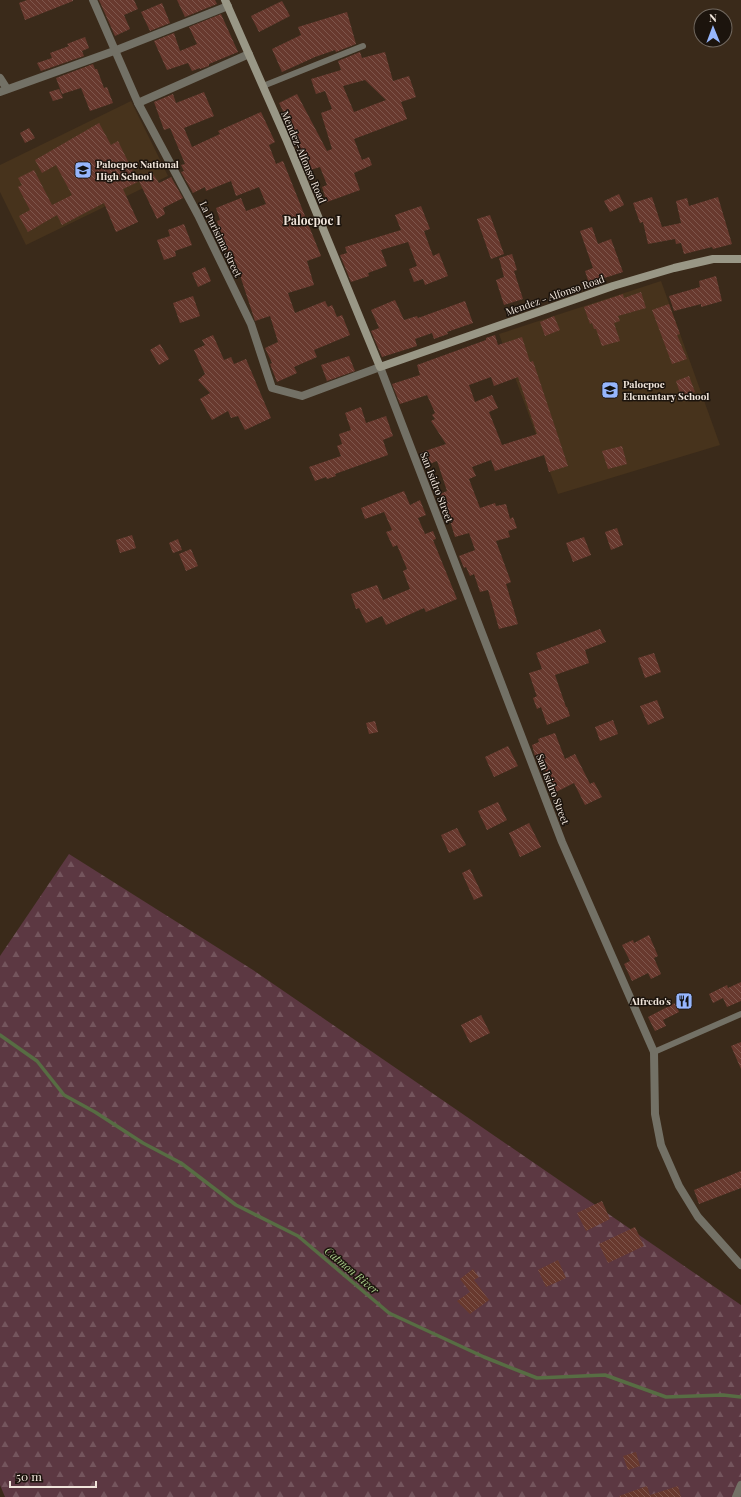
<svg xmlns="http://www.w3.org/2000/svg" width="741" height="1497" font-family="'Playfair Display',serif">
	<style>
		.built { fill: #47331c }
		.forest { fill: url(#forest-firs) }
		.lines { fill: none; stroke-linecap: round; stroke-linejoin: round }
		.stream { stroke: #576d43; stroke-width: 3.5 }
		.building { fill: url(#building-back-hatch); fill-rule: evenodd }
		.service { stroke: #737166; stroke-width: 6 }
		.minor { stroke: #737166; stroke-width: 8 }
		.secondary { stroke: #999786; stroke-width: 8 }
		.labels { text-anchor: middle; dominant-baseline: central; stroke-width: 3; stroke-linejoin: round; paint-order: stroke }
		.street-label { font-size: 10px; fill: #f0e5db; stroke: #1c140d }
		.poi-label { font-size: 10px; font-weight: bold; fill: #f0e5db; stroke: #1c140d; text-anchor: start }
		.water-label { font-size: 11px; font-style: italic; fill: #abcf8c; stroke: #1c140d }
		.quarter-label { font-size: 12px; font-weight: bold; fill: #f0e5db; stroke: #1c140d }
	</style>
	<defs>
		<pattern id="forest-firs" width="22" height="20" patternUnits="userSpaceOnUse"><rect width="22" height="20" fill="#5c3842"/><path d="M5 1l3.5 6h-7zM16 11l3.5 6h-7z" fill="#74555d"/></pattern>
		<pattern id="building-back-hatch" width="6" height="6" patternUnits="userSpaceOnUse"><rect width="6" height="6" fill="#68392e"/><path d="M-1 5l2 2M0 0l6 6M5-1l2 2" fill="none" stroke="#7e564c"/></pattern>
	</defs>
	<rect width="100%" height="100%" fill="#3a2a1a"/>
	<!-- built -->
	<g class="built">
		<path d="M131,101l37,75 -142,69 -26,-53v-27z"/>
		<path d="M661,281l59,164 -162,49 -59,-160z"/>
	</g>
	<!-- forest -->
	<path class="forest" d="M69,854l184,116 488,335v192h-736l-5,-12v-529z"/>
	<g class="lines">
		<!-- stream -->
		<path class="stream" d="M0,1035l37,26 27,34 31,17 48,31 38,20 55,42 62,31 91,77 95,44 53,21 68,-3 61,22 57,-2 18,2"/>
	</g>
	<!-- building -->
	<g class="building">
		<path d="M27,0h46v1l-48,19 -6,-17z"/>
		<path d="M99,0h35l4,9 -14,6 6,14 -15,7z"/>
		<path d="M177,0h38l2,4 -32,13z"/>
		<path d="M282,1l8,15 -31,16 -8,-16z"/>
		<path d="M162,3l8,20 -20,8 -9,-19z"/>
		<path d="M347,12l9,32 -20,8 -1,-2 -20,7 -33,15 -10,-23 29,-14 -3,-8z"/>
		<path d="M221,14l17,38 -29,12v2l-9,3v-1l-8,3 -4,-8 -21,7 -13,-29 20,-8 6,18 17,-7 -8,-17z"/>
		<path d="M85,37l4,11 -7,3 2,5 -43,15 -4,-8 15,-5 -2,-5 19,-7 -2,-2z"/>
		<path d="M360,52l2,6 23,-6 8,29 16,-5 7,21 -15,5 6,17 -53,20 8,21 7,-3 3,8 -18,8 6,17 -33,12 -5,-15 5,-2 -7,-18 -13,4 -7,-20 -1,1 -5,-10 -9,-27 -6,-12 18,-9 30,57 5,-2 -11,-36 11,-4 -7,-18 -9,3 -5,-15 30,-9 -3,-9zM365,80l21,20 -32,12 -11,-26z"/>
		<path d="M93,64l2,5h2l7,19 3,-1 6,16 -23,8 -9,-23 -19,6 -6,-16z"/>
		<path d="M59,89l4,9 -10,3 -4,-9z"/>
		<path d="M204,92l10,24 -30,12 8,19 28,-13 -2,-3 43,-19 14,30 -6,3 7,19 7,-3 38,95 -14,5 7,24 -26,8 7,20 30,-12 3,6 4,-2 5,12 5,-2 8,20 -36,15 3,7 -23,10 3,6 -20,9 -7,-18 2,-1 -7,-15 13,-6 -8,-26 -15,5 -19,-58 -2,1 -3,-10 -2,1 -12,-34 3,-1 -4,-12 25,-10 5,13 20,-7 -7,-17 -23,9 -5,-15 -25,10 -1,-4 -12,6 -12,-21 3,-1 -3,-6 4,-1 -15,-36 -6,2 -10,-28 19,-8 3,9z"/>
		<path d="M99,123l12,22 7,-4 20,41 -15,7 15,33 -22,10 -12,-29 -42,22 -5,-10 -29,17 -9,-16 11,-6 -12,-23 4,-2 -4,-7 16,-8 18,35 20,-10 -16,-30 -14,8 -7,-13z"/>
		<path d="M29,128l6,10 -10,5 -5,-10z"/>
		<path d="M151,171l8,12 12,-6 12,21 -20,10 2,6 -8,5 -19,-40z"/>
		<path d="M619,194l5,11 -14,7 -6,-11z"/>
		<path d="M652,197l10,30 19,-4 -5,-22 11,-3 2,8 29,-9 14,47 -19,5 -1,-2 -28,7 -3,-11 -5,1 -1,-5 -27,5 -5,-22 -3,1 -7,-20z"/>
		<path d="M421,206l9,23 -6,2 9,25 6,-3 9,23 -23,9 -2,-6 -9,3 -5,-13 8,-3 -9,-24 -27,8 6,16 -19,7 1,3 -18,6 -11,-27 7,-2 -2,-6 56,-17 -6,-15z"/>
		<path d="M490,215l14,39 -13,5 -14,-40z"/>
		<path d="M184,224l8,21 -17,6 1,5 -12,4 -7,-20 13,-4 -2,-6z"/>
		<path d="M592,227l6,17 13,-5 12,33 -34,11 -4,-12 8,-3 -13,-37z"/>
		<path d="M512,254l5,16 -3,1 9,28 -19,6 -8,-25 8,-3 -5,-19z"/>
		<path d="M205,267l6,14 -13,6 -6,-14z"/>
		<path d="M716,276l6,25 -21,6v-3l-27,7 -5,-15 31,-9 -1,-6z"/>
		<path d="M641,292l5,16 -28,8 2,5 -6,2 6,18 -18,5 -6,-17h-2l-2,-6 -2,1 -6,-17 39,-13 1,4z"/>
		<path d="M193,296l7,20 -20,7 -7,-20z"/>
		<path d="M395,300l9,20 13,-4 1,2 47,-17 8,22 -26,9 1,2 -14,5 -2,-6 -17,6 2,7 -35,11 -11,-26 8,-3 -8,-18z"/>
		<path d="M669,304l11,30 -3,1 10,24 -15,5 -20,-54z"/>
		<path d="M554,316l6,14 -15,6 -5,-14z"/>
		<path d="M213,335l11,25 7,-3 3,7 12,-5 25,59 -26,12 -7,-14 -7,2 -3,-7 -16,9 -12,-21 10,-6 -12,-13 7,-6 -11,-24 11,-5 -3,-5z"/>
		<path d="M495,335l3,10 24,-8 8,25 3,-1 35,105 -19,6 -5,-17 -49,16 -4,-11 -19,7 4,9 -7,3 11,29 15,-5 1,3 10,-2 4,15 3,-2 4,11 -9,3 2,6 -14,4 15,41 -5,2 12,40 -19,5 -11,-39 -8,2 -6,-18 -4,2 -4,-9 -2,1 -5,-12 16,-6 -6,-17 -14,4 -9,-29 -6,-14 7,-3 -10,-30 -13,5 -5,-13 27,-9 -15,-23 4,-2 -3,-4 3,-2 -8,-18 -27,9 -8,-20 28,-9 -3,-10 69,-25v-2zM491,377l3,9 24,-9 19,57 -35,11 -13,-33 9,-4 -6,-13 -17,7 -6,-17z"/>
		<path d="M160,344l9,15 -10,6 -9,-15z"/>
		<path d="M349,356l6,15 -28,10 -6,-16z"/>
		<path d="M689,376l6,16 -14,4 -5,-15z"/>
		<path d="M361,407l5,16 20,-7 7,20 -10,4 5,15 -53,19 1,2 -9,3 -1,-2 -11,4 -6,-14 32,-11 -4,-10 5,-2 -3,-10 12,-4 -6,-17z"/>
		<path d="M622,446l5,18 -19,5 -6,-18z"/>
		<path d="M404,491l6,14 10,-5 6,15 -8,3 7,16 8,-3 3,8 -3,1 24,59 -31,13 -2,-4 -38,17 -4,-9 -16,7 -7,-15 -3,1 -5,-15 26,-9 6,15 27,-11 -7,-18 4,-2 -10,-24 -4,2 -7,-15 6,-2 -8,-18 -19,7 -4,-11z"/>
		<path d="M617,528l6,17 -12,5 -6,-18z"/>
		<path d="M132,535l4,13 -16,5 -4,-13z"/>
		<path d="M584,537l7,18 -18,7 -7,-19z"/>
		<path d="M178,539l4,11 -9,3 -4,-10z"/>
		<path d="M191,549l7,17 -12,5 -7,-17z"/>
		<path d="M600,629l6,13 -21,8 4,13 -34,12 11,32h1l3,9 -23,9 -6,-18 -4,2 -4,-11 4,-2 -1,-2 -7,-21 13,-4 -6,-16z"/>
		<path d="M654,653l7,19 -16,6 -7,-20z"/>
		<path d="M657,700l7,18 -16,7 -8,-19z"/>
		<path d="M613,720l5,14 -18,7 -5,-14z"/>
		<path d="M375,721l3,11 -9,2 -3,-11z"/>
		<path d="M555,733l10,26 10,-5 15,30 4,-2 8,15 -17,8 -11,-22 -18,9 -16,-33 -4,1 -4,-15 7,-3 -1,-3z"/>
		<path d="M508,746l10,20 -24,11 -9,-20z"/>
		<path d="M498,802l9,18 -20,10 -9,-19z"/>
		<path d="M529,823l12,24 -21,10 -11,-24z"/>
		<path d="M457,828l9,17 -17,8 -8,-18z"/>
		<path d="M470,869l13,27 -9,4 -12,-27z"/>
		<path d="M649,935l9,21 -4,2 7,16 -10,5 -3,-6 -16,8 -8,-17 6,-3 -8,-16 11,-5 1,3z"/>
		<path d="M741,982v19l-14,6 -4,-9 -10,5 -4,-9 18,-9 1,3z"/>
		<path d="M675,1003l4,9 -16,8 3,6 -11,5 -7,-14z"/>
		<path d="M481,1015l9,18 -20,10 -9,-18z"/>
		<path d="M741,1042v27l-10,-23z"/>
		<path d="M741,1171v17l-42,16 -5,-14z"/>
		<path d="M602,1201l8,18 -24,12 -9,-18z"/>
		<path d="M635,1227l9,19 -36,17 -9,-19z"/>
		<path d="M558,1260l8,18 -20,9 -8,-17z"/>
		<path d="M473,1269l6,8 -5,3 15,20 -19,14 -13,-13 13,-9 -10,-13z"/>
		<path d="M636,1452l4,14 -12,4 -5,-14z"/>
		<path d="M647,1486l3,9 28,-9 3,11h-61l-1,-1z"/>
	</g>
	<g class="lines">
		<!-- service -->
		<g class="service">
			<path d="M263,86l100,-40"/>
			<path d="M654,1052l87,-38"/>
		</g>
		<!-- minor -->
		<g class="minor">
			<path d="M93,0l45,103 60,112 53,109 21,64 30,8 78,-29 182,475 92,210 1,62 6,31 18,41 19,31 43,48"/>
			<path d="M0,78l7,11"/>
			<path d="M0,92l114,-41 114,-45"/>
			<path d="M138,103l111,-49"/>
			<path d="M736,1497l5,-12"/>
		</g>
		<!-- secondary -->
		<path class="secondary" d="M225,0l62,141 93,226 233,-81 61,-18 39,-9h28"/>
	</g>
	<!-- icons -->
	<defs>
		<g id="school-square" transform="scale(0.9)"><rect x="-9" y="-9" width="18" height="18" rx="4" fill="#96b6fd" stroke="#1c140d"/><path d="M0-5L7-2L0 1L-7-2ZM-4 1L0 2.5L4 1V4Q0 6-4 4Z" fill="#111"/></g>
		<g id="restaurant-square" transform="scale(0.9)"><rect x="-9" y="-9" width="18" height="18" rx="4" fill="#96b6fd" stroke="#1c140d"/><path d="M-5-6h1v4h1v-4h1v4h1v-4h1v5L-1.5 .5V6h-2V.5L-5-1ZM5-6V6H3V1.5H1.5Q1.5-4 5-6Z" fill="#111"/></g>
	</defs>
	<g fill-rule="evenodd">
		<use href="#school-square" x="83" y="170"/>
		<use href="#school-square" x="610" y="390"/>
		<use href="#restaurant-square" x="684" y="1001"/>
	</g>
	<g class="labels">
		<!-- street labels -->
		<g class="street-label">
			<text transform="translate(304 157) rotate(67)">Mendez-Alfonso Road</text>
			<text transform="translate(221 239) rotate(64)">La Purisima Street</text>
			<text transform="translate(555 295) rotate(-19)">Mendez - Alfonso Road</text>
			<text transform="translate(437 487) rotate(69)">San Isidro Street</text>
			<text transform="translate(553 789) rotate(69)">San Isidro Street</text>
		</g>
		<!-- poi labels -->
		<g class="poi-label">
			<text x="96" y="164">Palocpoc National<tspan x="96" dy="12">High School</tspan></text>
			<text x="623" y="384">Palocpoc<tspan x="623" dy="12">Elementary School</tspan></text>
			<text x="671" y="1001" text-anchor="end">Alfredo's</text>
		</g>
		<!-- water labels -->
		<g class="water-label">
			<text transform="translate(352 1270) rotate(40)">Catmon River</text>
		</g>
		<!-- quarter labels -->
		<g class="quarter-label">
			<text x="312" y="220">Palocpoc I</text>
		</g>
	</g>
	<!-- north arrow -->
	<g transform="translate(713 28) rotate(359)"><circle r="19" fill="#1c140d" stroke="#71685f"/>
	<path d="M0-3L7 15L0 10L-7 15Z" fill="#96b6fd"/>
	<text y="-6" font-size="11" font-weight="bold" text-anchor="middle" fill="#f0e5db">N</text>
	</g>
	<!-- scale -->
	<path d="M10 1481v6h86v-6" fill="none" stroke="#f0e5db" stroke-width="2"/>
	<text x="16" y="1481" font-size="12" fill="#f0e5db" stroke="#1c140d" stroke-width="3" paint-order="stroke">50 m</text>
</svg>
